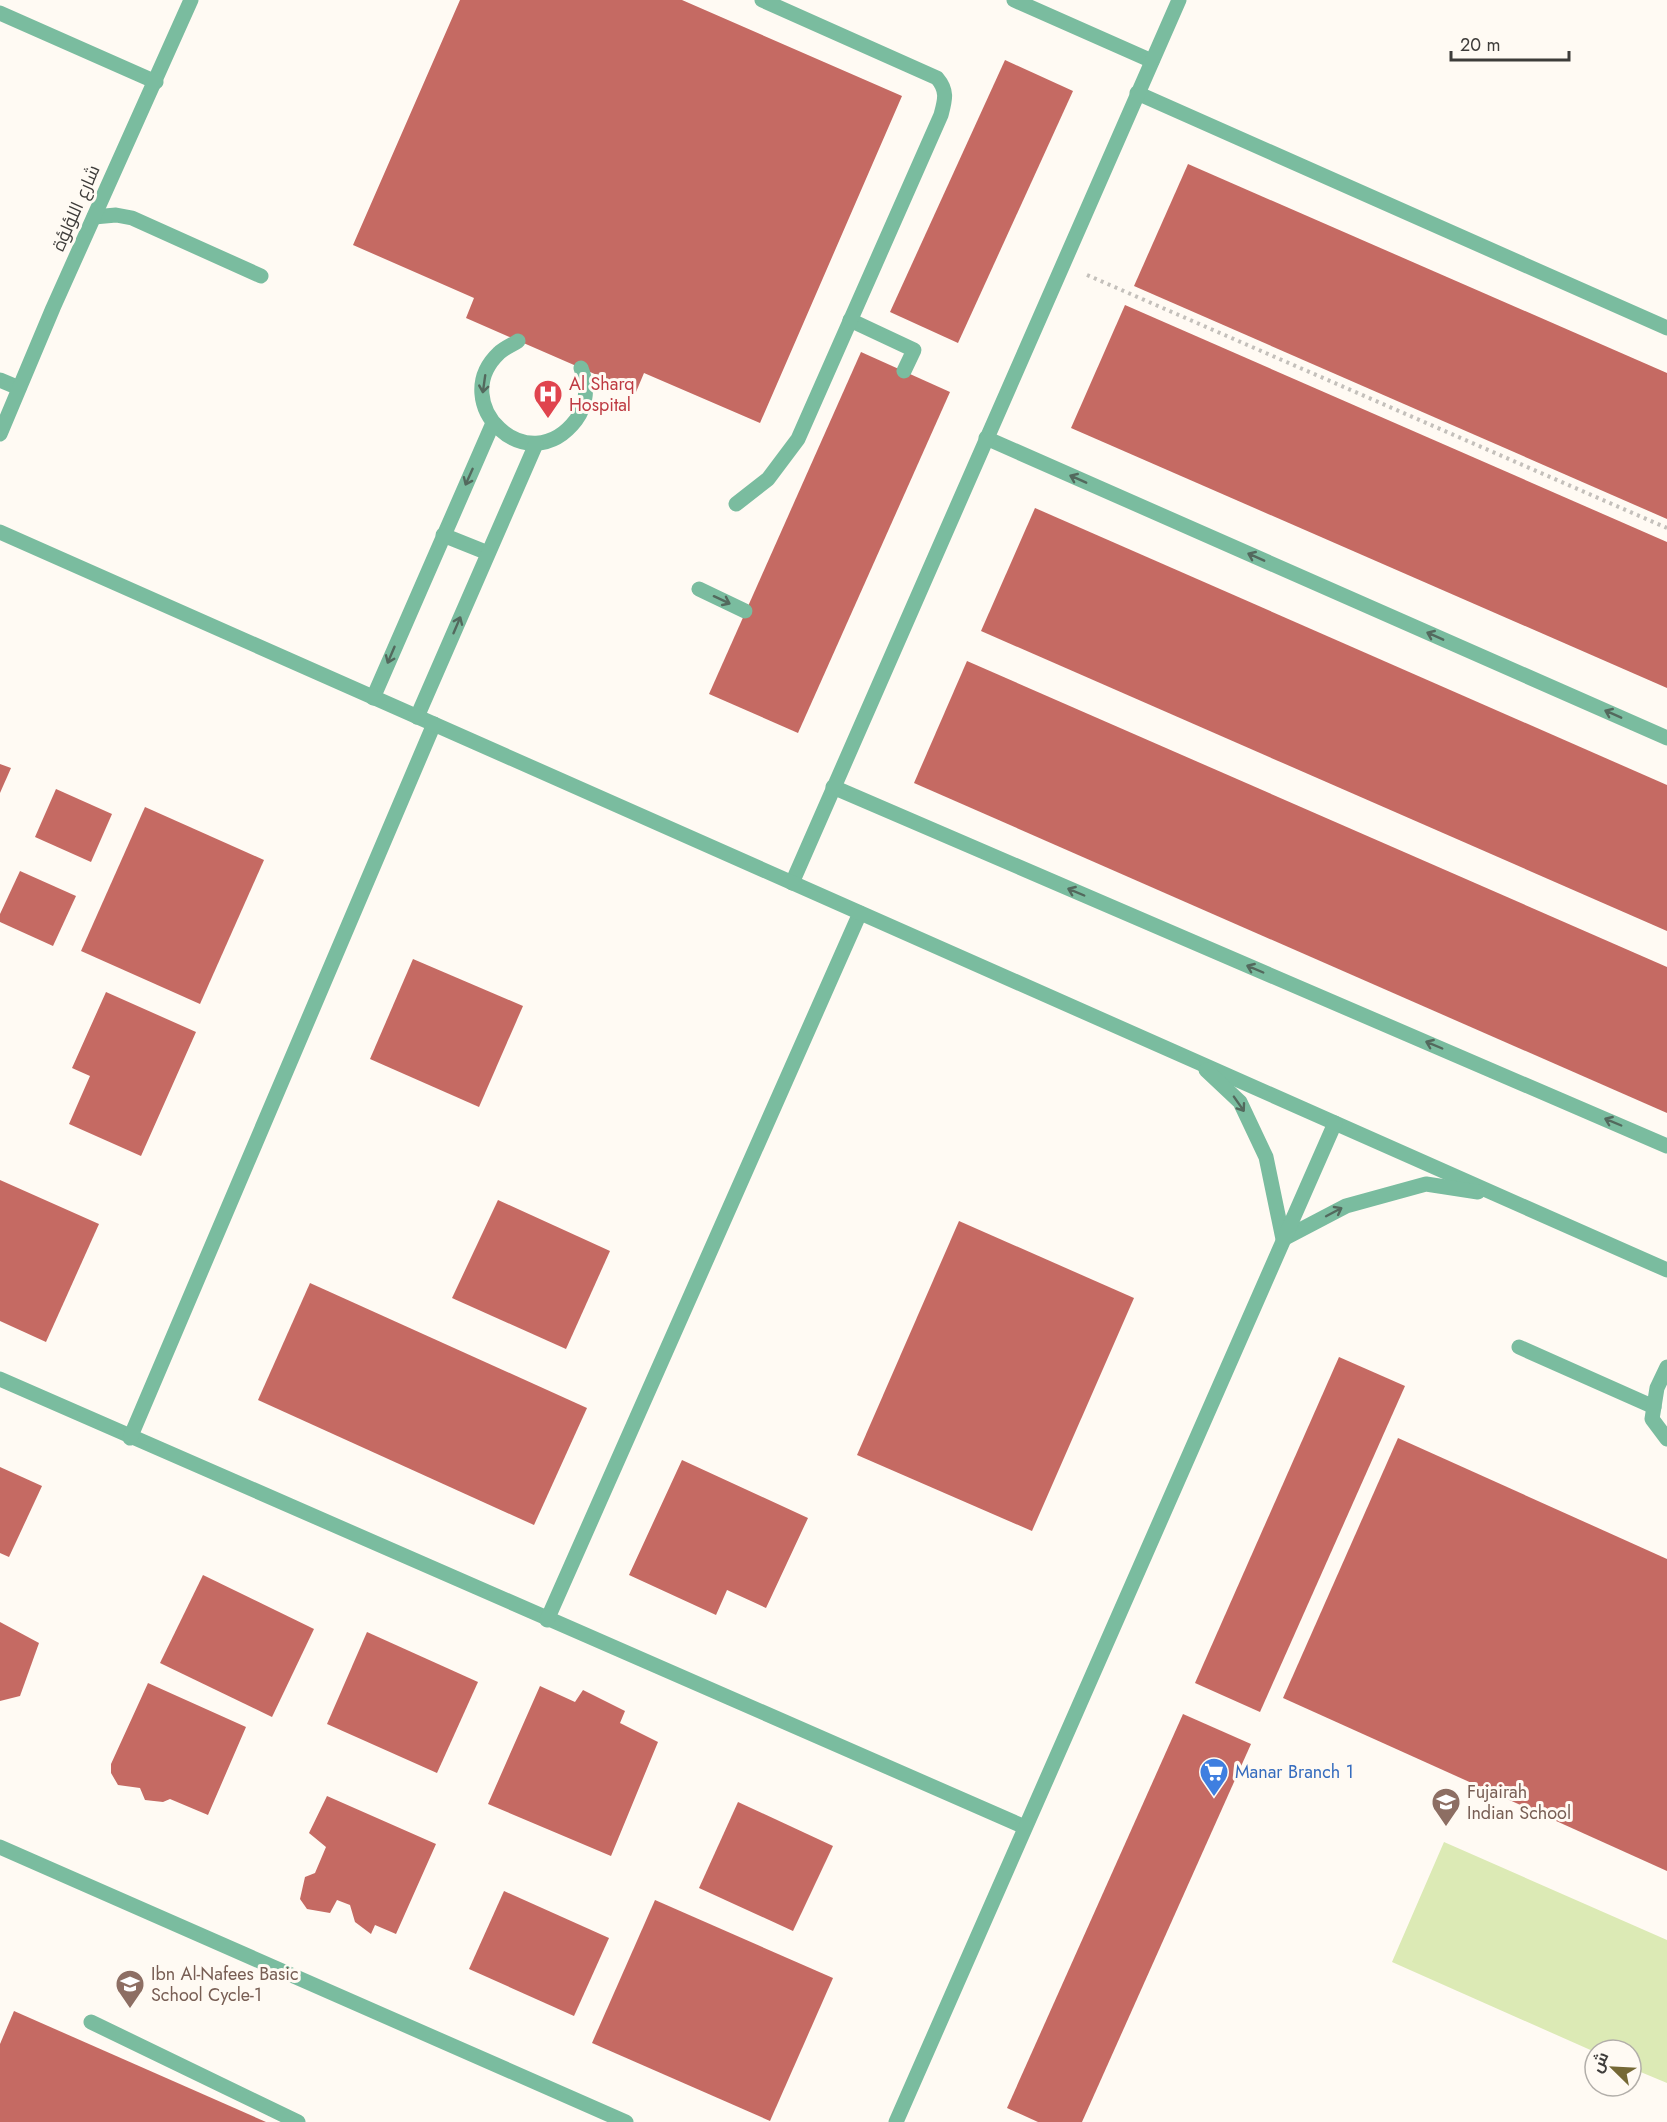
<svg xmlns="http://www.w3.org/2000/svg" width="1667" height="2122" font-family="Jost,Cairo,sans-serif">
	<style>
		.green { fill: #dceab5 }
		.building { fill: #c56a63 }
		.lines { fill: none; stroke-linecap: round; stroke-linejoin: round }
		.path { stroke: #c4c0bb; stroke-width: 4; stroke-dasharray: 3 4.5; stroke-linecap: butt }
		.service { stroke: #7abc9f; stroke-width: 15 }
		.minor { stroke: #7abc9f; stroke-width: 15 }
		.tertiary { stroke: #7abc9f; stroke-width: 15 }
		.oneway { stroke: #53695d }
		.labels { text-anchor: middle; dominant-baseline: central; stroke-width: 6; stroke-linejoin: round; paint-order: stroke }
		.street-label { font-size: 18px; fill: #3e3c3a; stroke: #fffaf3 }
		.health-label { font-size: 18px; fill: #be3a42; stroke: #fffaf3; text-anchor: start }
		.shop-label { font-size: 18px; fill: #366cbe; stroke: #fffaf3; text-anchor: start }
		.education-label { font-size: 18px; fill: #785e54; stroke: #fffaf3; text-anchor: start }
	</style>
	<rect width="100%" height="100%" fill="#fffaf3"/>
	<!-- green -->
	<path class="green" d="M1444,1842l223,98v143l-36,-15v-18l-36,2 -203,-90z"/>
	<!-- building -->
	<g class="building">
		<path d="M460,0h222l220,96 -142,327 -116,-50 -8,19 -170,-74 8,-20 -121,-53z"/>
		<path d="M1005,60l68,31 -115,252 -68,-31z"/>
		<path d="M1188,164l479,209v146l-533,-233z"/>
		<path d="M1125,305l542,237v146l-596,-260z"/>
		<path d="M861,352l89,40 -152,341 -89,-39z"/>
		<path d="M1035,508l632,277v146l-686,-300z"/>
		<path d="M967,661l700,306v146l-753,-330z"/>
		<path d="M0,764l11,4 -11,25z"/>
		<path d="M56,789l56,25 -21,48 -56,-25z"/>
		<path d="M145,807l119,53 -64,144 -119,-53z"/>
		<path d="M20,871l56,25 -23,50 -53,-24v-8z"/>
		<path d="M413,959l110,47 -44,101 -109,-48z"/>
		<path d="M106,992l90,40 -55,124 -72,-32 21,-48 -18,-8z"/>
		<path d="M0,1180l99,44 -53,118 -46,-21z"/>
		<path d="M498,1200l112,51 -44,98 -114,-51z"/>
		<path d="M959,1221l175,77 -102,233 -175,-76z"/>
		<path d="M310,1283l277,125 -53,117 -276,-125z"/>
		<path d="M1339,1357l66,29 -145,326 -65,-29z"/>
		<path d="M1398,1438l269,121v312l-384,-173z"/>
		<path d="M682,1460l126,58 -42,90 -39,-18 -11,25 -87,-40z"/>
		<path d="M0,1467l42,19 -33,71 -9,-4z"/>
		<path d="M203,1575l111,54 -42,88 -112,-54z"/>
		<path d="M0,1622l39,21 -19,53 -20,5z"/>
		<path d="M367,1632l111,50 -41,91 -110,-49z"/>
		<path d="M148,1683l98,44 -38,88 -38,-16 -7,3 -18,-2 -5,-12 -22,-3 -7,-12v-9z"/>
		<path d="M540,1686l35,16 8,-12 42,21 -5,12 38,19 -47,114 -123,-52z"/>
		<path d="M1183,1714l68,30 -169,378h-44l-31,-14z"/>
		<path d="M327,1796l109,48 -40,90 -21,-9 -4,9 -16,-12 -5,-17 -13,-5 -7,13 -23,-4 -7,-10 5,-22 10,-4 11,-26 -17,-14z"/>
		<path d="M738,1802l95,44 -40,85 -94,-43z"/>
		<path d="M504,1891l105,47 -35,78 -105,-47z"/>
		<path d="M655,1900l178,78 -63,143 -178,-78z"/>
		<path d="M14,2011l252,111h-266v-78z"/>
	</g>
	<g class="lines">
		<!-- path -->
		<path class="path" d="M1087,275l580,253"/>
		<!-- service -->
		<g class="service">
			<path d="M1014,0l138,61"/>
			<path d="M94,217l22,-2 16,3 129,58"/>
			<path d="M850,320l64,30 -10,21"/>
			<path d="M518,341c-6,4 -14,7 -19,12 -53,50 29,130 77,67 11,-15 12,-34 5,-52"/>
			<path d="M736,504l32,-25 30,-40 143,-324c4,-15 7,-24 -4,-37l-175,-78"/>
			<path d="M443,535l45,18"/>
			<path d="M699,589l46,22"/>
			<path d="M373,698l120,-275"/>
			<path d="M417,717l119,-273"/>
			<path d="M1519,1347l135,60"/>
			<path d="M1667,1367l-10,21 -5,31 15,20"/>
			<path d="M91,2022l207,100"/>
		</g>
		<!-- minor -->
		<g class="minor">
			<path d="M0,13l156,69"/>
			<path d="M1137,93l530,235"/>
			<path d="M0,380l19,8"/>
			<path d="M986,438l681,300"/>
			<path d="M833,787l834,359"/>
			<path d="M792,883l387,-883"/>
			<path d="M0,1379l1025,448"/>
			<path d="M130,1438l304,-714"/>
			<path d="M547,1620l313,-707"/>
			<path d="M0,1847l626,275"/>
		</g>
		<!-- tertiary -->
		<g class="tertiary">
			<path d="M0,434l53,-126 138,-308"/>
			<path d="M0,532l1667,738"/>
			<path d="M1206,1070l34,32 26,55 17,82 63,-33 80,-22 52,8"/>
			<path d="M896,2122l439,-999"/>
		</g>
	</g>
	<!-- one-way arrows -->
	<defs><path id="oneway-shaft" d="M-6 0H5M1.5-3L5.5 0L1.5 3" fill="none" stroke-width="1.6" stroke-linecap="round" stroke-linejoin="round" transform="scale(1.5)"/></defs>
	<g class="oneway">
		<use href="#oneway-shaft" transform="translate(484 384) rotate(98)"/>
		<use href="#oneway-shaft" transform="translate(469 477) rotate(114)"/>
		<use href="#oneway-shaft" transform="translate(1078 479) rotate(-156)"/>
		<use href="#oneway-shaft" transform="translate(1256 557) rotate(-156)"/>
		<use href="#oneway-shaft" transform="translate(722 600) rotate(25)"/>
		<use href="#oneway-shaft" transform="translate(457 625) rotate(-67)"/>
		<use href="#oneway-shaft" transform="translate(1435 636) rotate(-156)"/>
		<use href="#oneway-shaft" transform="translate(391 655) rotate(113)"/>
		<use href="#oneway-shaft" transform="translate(1613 714) rotate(-156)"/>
		<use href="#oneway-shaft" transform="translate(1076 892) rotate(-157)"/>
		<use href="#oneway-shaft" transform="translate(1255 969) rotate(-157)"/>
		<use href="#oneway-shaft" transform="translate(1434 1045) rotate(-157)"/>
		<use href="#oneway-shaft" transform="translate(1239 1104) rotate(55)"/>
		<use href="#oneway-shaft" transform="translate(1613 1122) rotate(-157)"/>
		<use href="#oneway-shaft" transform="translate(1334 1212) rotate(-28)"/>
	</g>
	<!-- icons -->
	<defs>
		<g id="hospital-pin" transform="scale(1.5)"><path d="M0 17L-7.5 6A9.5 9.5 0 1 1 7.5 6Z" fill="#e0444e" stroke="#fffaf3"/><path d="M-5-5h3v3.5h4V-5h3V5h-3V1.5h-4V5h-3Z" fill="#fff"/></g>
		<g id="supermarket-pin" transform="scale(1.5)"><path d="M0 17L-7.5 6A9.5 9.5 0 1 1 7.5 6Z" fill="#3f7fe0" stroke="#fffaf3"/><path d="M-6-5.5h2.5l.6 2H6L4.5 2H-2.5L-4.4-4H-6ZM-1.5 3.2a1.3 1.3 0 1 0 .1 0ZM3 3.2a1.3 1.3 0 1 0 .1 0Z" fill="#fff"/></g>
		<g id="school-pin" transform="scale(1.5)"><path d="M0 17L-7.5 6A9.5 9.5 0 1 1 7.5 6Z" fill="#8d6e63" stroke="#fffaf3"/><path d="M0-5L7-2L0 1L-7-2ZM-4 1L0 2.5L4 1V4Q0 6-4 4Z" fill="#fff"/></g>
	</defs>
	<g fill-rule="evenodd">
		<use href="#hospital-pin" x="548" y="394"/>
		<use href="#supermarket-pin" x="1214" y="1772"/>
		<use href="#school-pin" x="1446" y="1802"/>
		<use href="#school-pin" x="130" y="1984"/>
	</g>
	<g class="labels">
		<!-- street labels -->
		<g class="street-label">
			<text transform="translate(76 208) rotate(-66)">شارع اللؤلؤة</text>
		</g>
		<!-- health labels -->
		<g class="health-label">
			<text x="569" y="384">Al Sharq<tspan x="569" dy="21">Hospital</tspan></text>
		</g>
		<!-- shop labels -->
		<g class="shop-label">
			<text x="1235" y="1772">Manar Branch 1</text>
		</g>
		<!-- education labels -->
		<g class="education-label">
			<text x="1467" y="1792">Fujairah<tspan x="1467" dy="21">Indian School</tspan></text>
			<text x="151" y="1974">Ibn Al-Nafees Basic<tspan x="151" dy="21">School Cycle-1</tspan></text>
		</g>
	</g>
	<!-- north arrow -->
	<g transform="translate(1613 2068) rotate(294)"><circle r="28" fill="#fffaf3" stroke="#b2aea9" stroke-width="1.5"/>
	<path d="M0-4.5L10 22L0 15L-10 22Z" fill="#756835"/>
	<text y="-9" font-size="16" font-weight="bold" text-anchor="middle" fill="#3e3c3a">ش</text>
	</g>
	<!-- scale -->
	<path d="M1451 51v9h118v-9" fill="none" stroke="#3e3c3a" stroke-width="3"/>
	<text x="1460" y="51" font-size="18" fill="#3e3c3a" stroke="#fffaf3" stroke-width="4.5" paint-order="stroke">20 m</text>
</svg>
